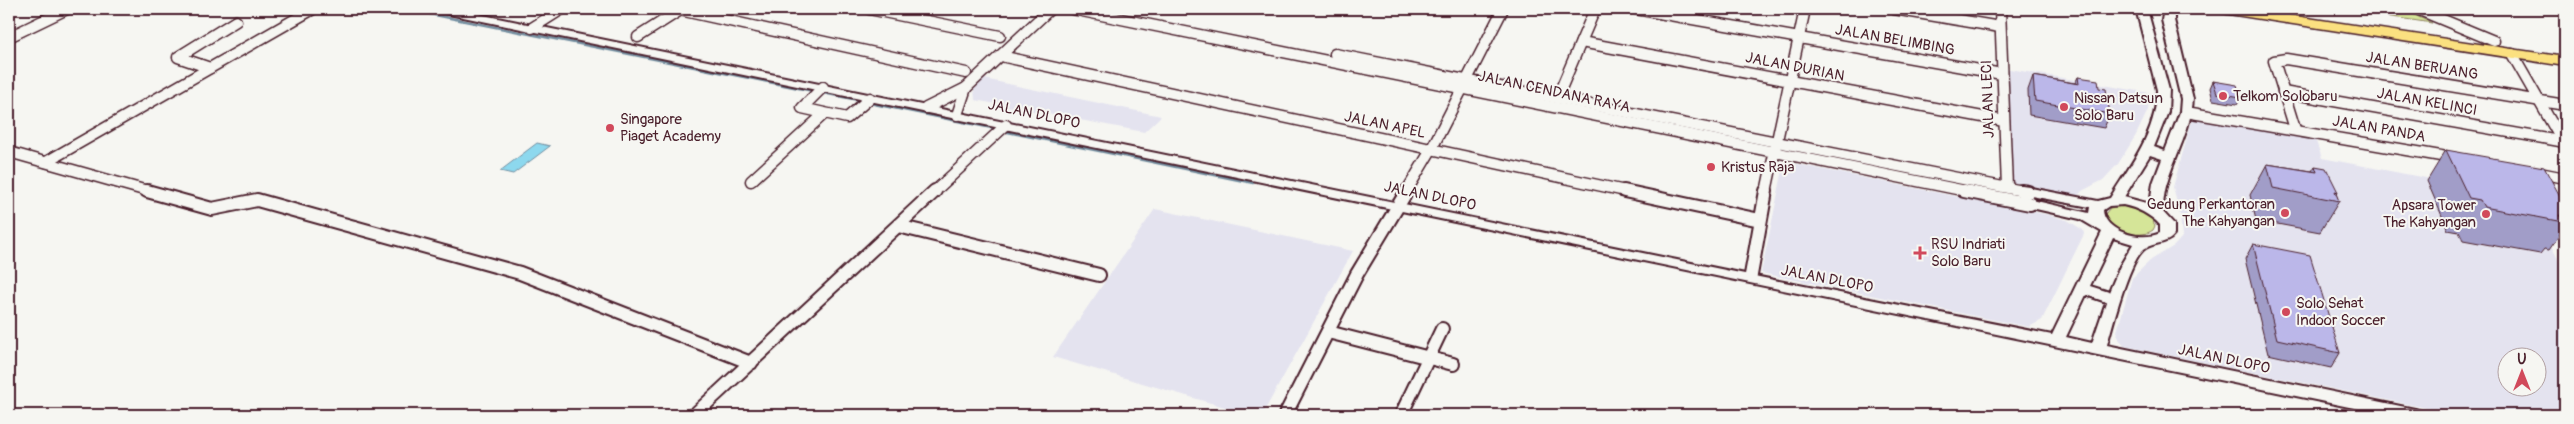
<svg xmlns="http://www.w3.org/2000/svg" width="2574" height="424" font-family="Pangolin,sans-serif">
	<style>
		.built { fill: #e4e3ef; fill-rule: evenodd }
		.green { fill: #d5e598; stroke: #908262 }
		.water { fill: #8dd8ee; stroke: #728ea0 }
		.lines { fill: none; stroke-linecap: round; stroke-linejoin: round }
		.stream { stroke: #728ea0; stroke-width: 2.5 }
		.minor-far1-casing { stroke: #4a1f2b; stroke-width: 13 }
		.minor-casing { stroke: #4a1f2b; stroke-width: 16 }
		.tertiary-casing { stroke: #4a1f2b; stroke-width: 4 }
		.primary-casing { stroke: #4a1f2b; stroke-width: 3 }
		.minor-far1 { stroke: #f6f6f2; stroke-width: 10 }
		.minor { stroke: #f6f6f2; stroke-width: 12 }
		.tertiary { fill: #f6f6f2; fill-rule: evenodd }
		.primary { fill: #fbe080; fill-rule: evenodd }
		.wall { fill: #a19dc8; stroke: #4a1f2b }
		.building { fill: #bbb7e9; stroke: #4a1f2b }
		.poi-dot { fill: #d1495b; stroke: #f6f6f2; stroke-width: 2 }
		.labels { text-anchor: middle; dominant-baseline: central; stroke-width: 4; stroke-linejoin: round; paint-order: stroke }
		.street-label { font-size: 15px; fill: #4a1f2b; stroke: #f6f6f2 }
		.poi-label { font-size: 15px; fill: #4a1f2b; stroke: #f6f6f2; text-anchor: start }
	</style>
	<rect width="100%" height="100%" fill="#f6f6f2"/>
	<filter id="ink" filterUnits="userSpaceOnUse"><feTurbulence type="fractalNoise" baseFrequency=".02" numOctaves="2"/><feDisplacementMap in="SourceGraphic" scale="10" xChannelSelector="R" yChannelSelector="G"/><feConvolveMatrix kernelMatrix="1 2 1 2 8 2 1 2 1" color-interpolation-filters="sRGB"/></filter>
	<g filter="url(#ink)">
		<!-- built -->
		<g class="built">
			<path d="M2004,68l146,25 -2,17 -12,25 -18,29 -15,16 -21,11 -7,8 -64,-13z"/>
			<path d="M984,79l177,37 -17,16 -169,-32 -1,-11z"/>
			<path d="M2193,117l122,22 7,19 203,39 40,75v143h-105l-336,-69 -8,-11 16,-57 19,-18 23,-14 8,-9 -2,-22 -7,-28zM2506,356h30v30h-30z"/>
			<path d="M1791,163l258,52 18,5 16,10 1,4 -42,86 -13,7 -268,-54 23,-108z"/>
			<path d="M1155,209l198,42 -91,164h-10l-199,-58z"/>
		</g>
		<!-- green -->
		<g class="green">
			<path d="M2338,9h63l31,14z"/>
			<path d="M2122,206c13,3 29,7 33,20l-2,4c-13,10 -45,1 -48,-16l5,-6z"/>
		</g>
		<!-- water -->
		<path class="water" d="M537,143l13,3 -37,28 -13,-3z"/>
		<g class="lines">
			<!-- stream -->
			<g class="stream">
				<path d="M415,11l448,90"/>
				<path d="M869,103l128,26"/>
				<path d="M1003,131l250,52"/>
			</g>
			<!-- minor-far1 casing -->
			<g class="minor-far1-casing">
				<g id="minor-far1">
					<path d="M675,9l291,64"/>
					<path d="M869,9l131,27"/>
					<path d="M1072,9l899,183"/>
					<path d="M1636,9l366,65"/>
					<path d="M1894,9l106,18"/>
					<path d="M2000,9l7,178"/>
					<path d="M2417,9l77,32"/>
					<path d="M532,28l30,-19"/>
					<path d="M9,37l58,-28"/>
					<path d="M638,37l44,-28"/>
					<path d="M1581,42l423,79"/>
					<path d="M1335,54l693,138"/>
					<path d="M2512,54l53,92"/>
					<path d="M1005,57l625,135"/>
					<path d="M210,68l-32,-11 58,-36"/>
					<path d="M823,87l-21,21 45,10 23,-20"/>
					<path d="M2283,92l282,50"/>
					<path d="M1557,98l38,-89"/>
					<path d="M926,108l40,-20 84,-79"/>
					<path d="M2186,112l272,47"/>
					<path d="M957,115l9,-27"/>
					<path d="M2295,129l-21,-68 12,-2 279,46"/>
					<path d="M9,152l142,40"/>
					<path d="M46,162l267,-153"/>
					<path d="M2535,172l30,6"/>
					<path d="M751,181l73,-67"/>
					<path d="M934,192l72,-67"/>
					<path d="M1406,192l25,-42 72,-141"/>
					<path d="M1766,192l39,-183"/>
				</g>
			</g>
			<!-- minor casing -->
			<g class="minor-casing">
				<g id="minor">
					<path d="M147,191l65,18 45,-9 263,73 231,90"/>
					<path d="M1624,191l136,29"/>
					<path d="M1964,191l66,13"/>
					<path d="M2021,191l7,1"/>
					<path d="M898,226l201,49"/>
					<path d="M1751,275l15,-84"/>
					<path d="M1328,332l125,32"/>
					<path d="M694,415l241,-224"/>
					<path d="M1285,415l72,-141 50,-83"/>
					<path d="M1401,415l41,-86"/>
				</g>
			</g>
			<!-- tertiary casing -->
			<g class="tertiary-casing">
				<path id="tertiary" d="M433,9h21l1335,274 263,52 50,-103 -22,-13 -53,-12 -2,-3 7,-4 57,13 1,-6 -59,-11 -7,-4 7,-4 67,13 12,-3c21,-34 47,-66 47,-108l-21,-81h11l22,81 -1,22 -14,35 11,4 15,-39 1,-13 -19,-79 2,-11h10v11l19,79c-2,29 -17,55 -25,81 -4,10 -4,21 -6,31l12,13v11c-7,10 -22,7 -31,15 -15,14 -30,74 -36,95l308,64 6,2 2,4h-35l-1949,-403zM2150,155l12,4 -9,24 -3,21 -26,-7zM2123,205c14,3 27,9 37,20v8c-18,9 -56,-1 -57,-23l6,-4zM2113,238l20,6 -13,22 -11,26 -19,-6zM2086,295l20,7 -14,41 -26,-6z"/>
			</g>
			<!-- primary casing -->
			<g class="primary-casing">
				<path id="primary" d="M2215,9h33l317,48v9l-343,-53z"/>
			</g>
			<!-- minor-far1 -->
			<use href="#minor-far1" class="minor-far1"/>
			<!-- minor -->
			<use href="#minor" class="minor"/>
			<!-- tertiary -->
			<use href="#tertiary" class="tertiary"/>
			<!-- primary -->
			<use href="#primary" class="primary"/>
		</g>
		<!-- wall -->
		<g class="wall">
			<path d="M2033,76l42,7 3,-6 21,11 11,26 -6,14 -75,-13 -1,-25z"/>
			<path d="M2213,81l28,16 -4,7 -24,-4 -3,-12z"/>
			<path d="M2446,150l119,55v22l-16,23 -5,-1 -4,5 -77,-14 -4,-8 -11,-2 -21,-49z"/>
			<path d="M2267,164l45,7 3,-5 23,26 -2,2 3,7 -19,31 -64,-12 -6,-25z"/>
			<path d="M2253,244l87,109 -9,15 -63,-14 -23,-95z"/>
		</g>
		<!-- building -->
		<g class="building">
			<path d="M2033,76l46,8 -1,-7 20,3 1,8 7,1 4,25 -75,-13z"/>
			<path d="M2213,81l24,4 4,12 -24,-4z"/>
			<path d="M2446,150l98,17 21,38v11l-6,-1 4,7 -79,-15 -4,-7 -11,-2z"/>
			<path d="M2267,164l50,8 -2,-6 11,2 12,24 -3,-1 4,10 -66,-13z"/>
			<path d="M2253,244l57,11 30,98 -63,-14z"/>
		</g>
	</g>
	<!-- markers -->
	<g class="poi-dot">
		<circle cx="2223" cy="96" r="5"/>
		<circle cx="2064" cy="107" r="5"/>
		<circle cx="610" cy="128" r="5"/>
		<circle cx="1711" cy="167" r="5"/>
		<circle cx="2285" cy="213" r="5"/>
		<circle cx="2486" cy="214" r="5"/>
		<path d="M1917.5 245.5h5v5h5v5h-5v5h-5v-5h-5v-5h5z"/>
		<circle cx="2286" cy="312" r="5"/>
	</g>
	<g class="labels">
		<!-- street labels -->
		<g class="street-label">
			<text transform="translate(1895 40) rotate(10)">JALAN BELIMBING</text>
			<text transform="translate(2422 66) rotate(9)">JALAN BERUANG</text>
			<text transform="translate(1795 67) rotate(11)">JALAN DURIAN</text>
			<text transform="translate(1554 92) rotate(12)">JALAN CENDANA RAYA</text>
			<text transform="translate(1988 99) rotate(-92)">JALAN LECI</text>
			<text transform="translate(2427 102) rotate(10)">JALAN KELINCI</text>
			<text transform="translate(1034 114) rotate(12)">JALAN DLOPO</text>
			<text transform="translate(1385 125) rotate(12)">JALAN APEL</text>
			<text transform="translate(2379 129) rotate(10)">JALAN PANDA</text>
			<text transform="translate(1430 196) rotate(12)">JALAN DLOPO</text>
			<text transform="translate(1827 279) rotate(11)">JALAN DLOPO</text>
			<text transform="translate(2224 359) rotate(12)">JALAN DLOPO</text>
		</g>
		<!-- poi labels -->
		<g class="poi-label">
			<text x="2233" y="96">Telkom Solobaru</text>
			<text x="2074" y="98">Nissan Datsun<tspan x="2074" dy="17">Solo Baru</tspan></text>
			<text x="620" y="119">Singapore<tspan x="620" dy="17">Piaget Academy</tspan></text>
			<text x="1721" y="167">Kristus Raja</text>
			<text x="2275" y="204" text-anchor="end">Gedung Perkantoran<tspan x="2275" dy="17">The Kahyangan</tspan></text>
			<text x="2476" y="205" text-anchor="end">Apsara Tower<tspan x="2476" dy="17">The Kahyangan</tspan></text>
			<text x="1931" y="244">RSU Indriati<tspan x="1931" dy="17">Solo Baru</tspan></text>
			<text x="2296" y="303">Solo Sehat<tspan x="2296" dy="17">Indoor Soccer</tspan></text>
		</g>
	</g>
	<!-- margin -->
	<rect width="2574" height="424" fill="none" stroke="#f6f6f2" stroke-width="30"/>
	<rect x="15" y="15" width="2544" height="394" fill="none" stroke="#4a1f2b" stroke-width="2" filter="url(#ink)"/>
	<!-- north arrow -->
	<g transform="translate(2522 372)"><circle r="24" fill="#f6f6f2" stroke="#b1a0a2"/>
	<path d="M0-4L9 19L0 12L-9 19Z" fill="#d1495b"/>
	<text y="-8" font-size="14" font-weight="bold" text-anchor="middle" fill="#4a1f2b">U</text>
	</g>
</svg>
